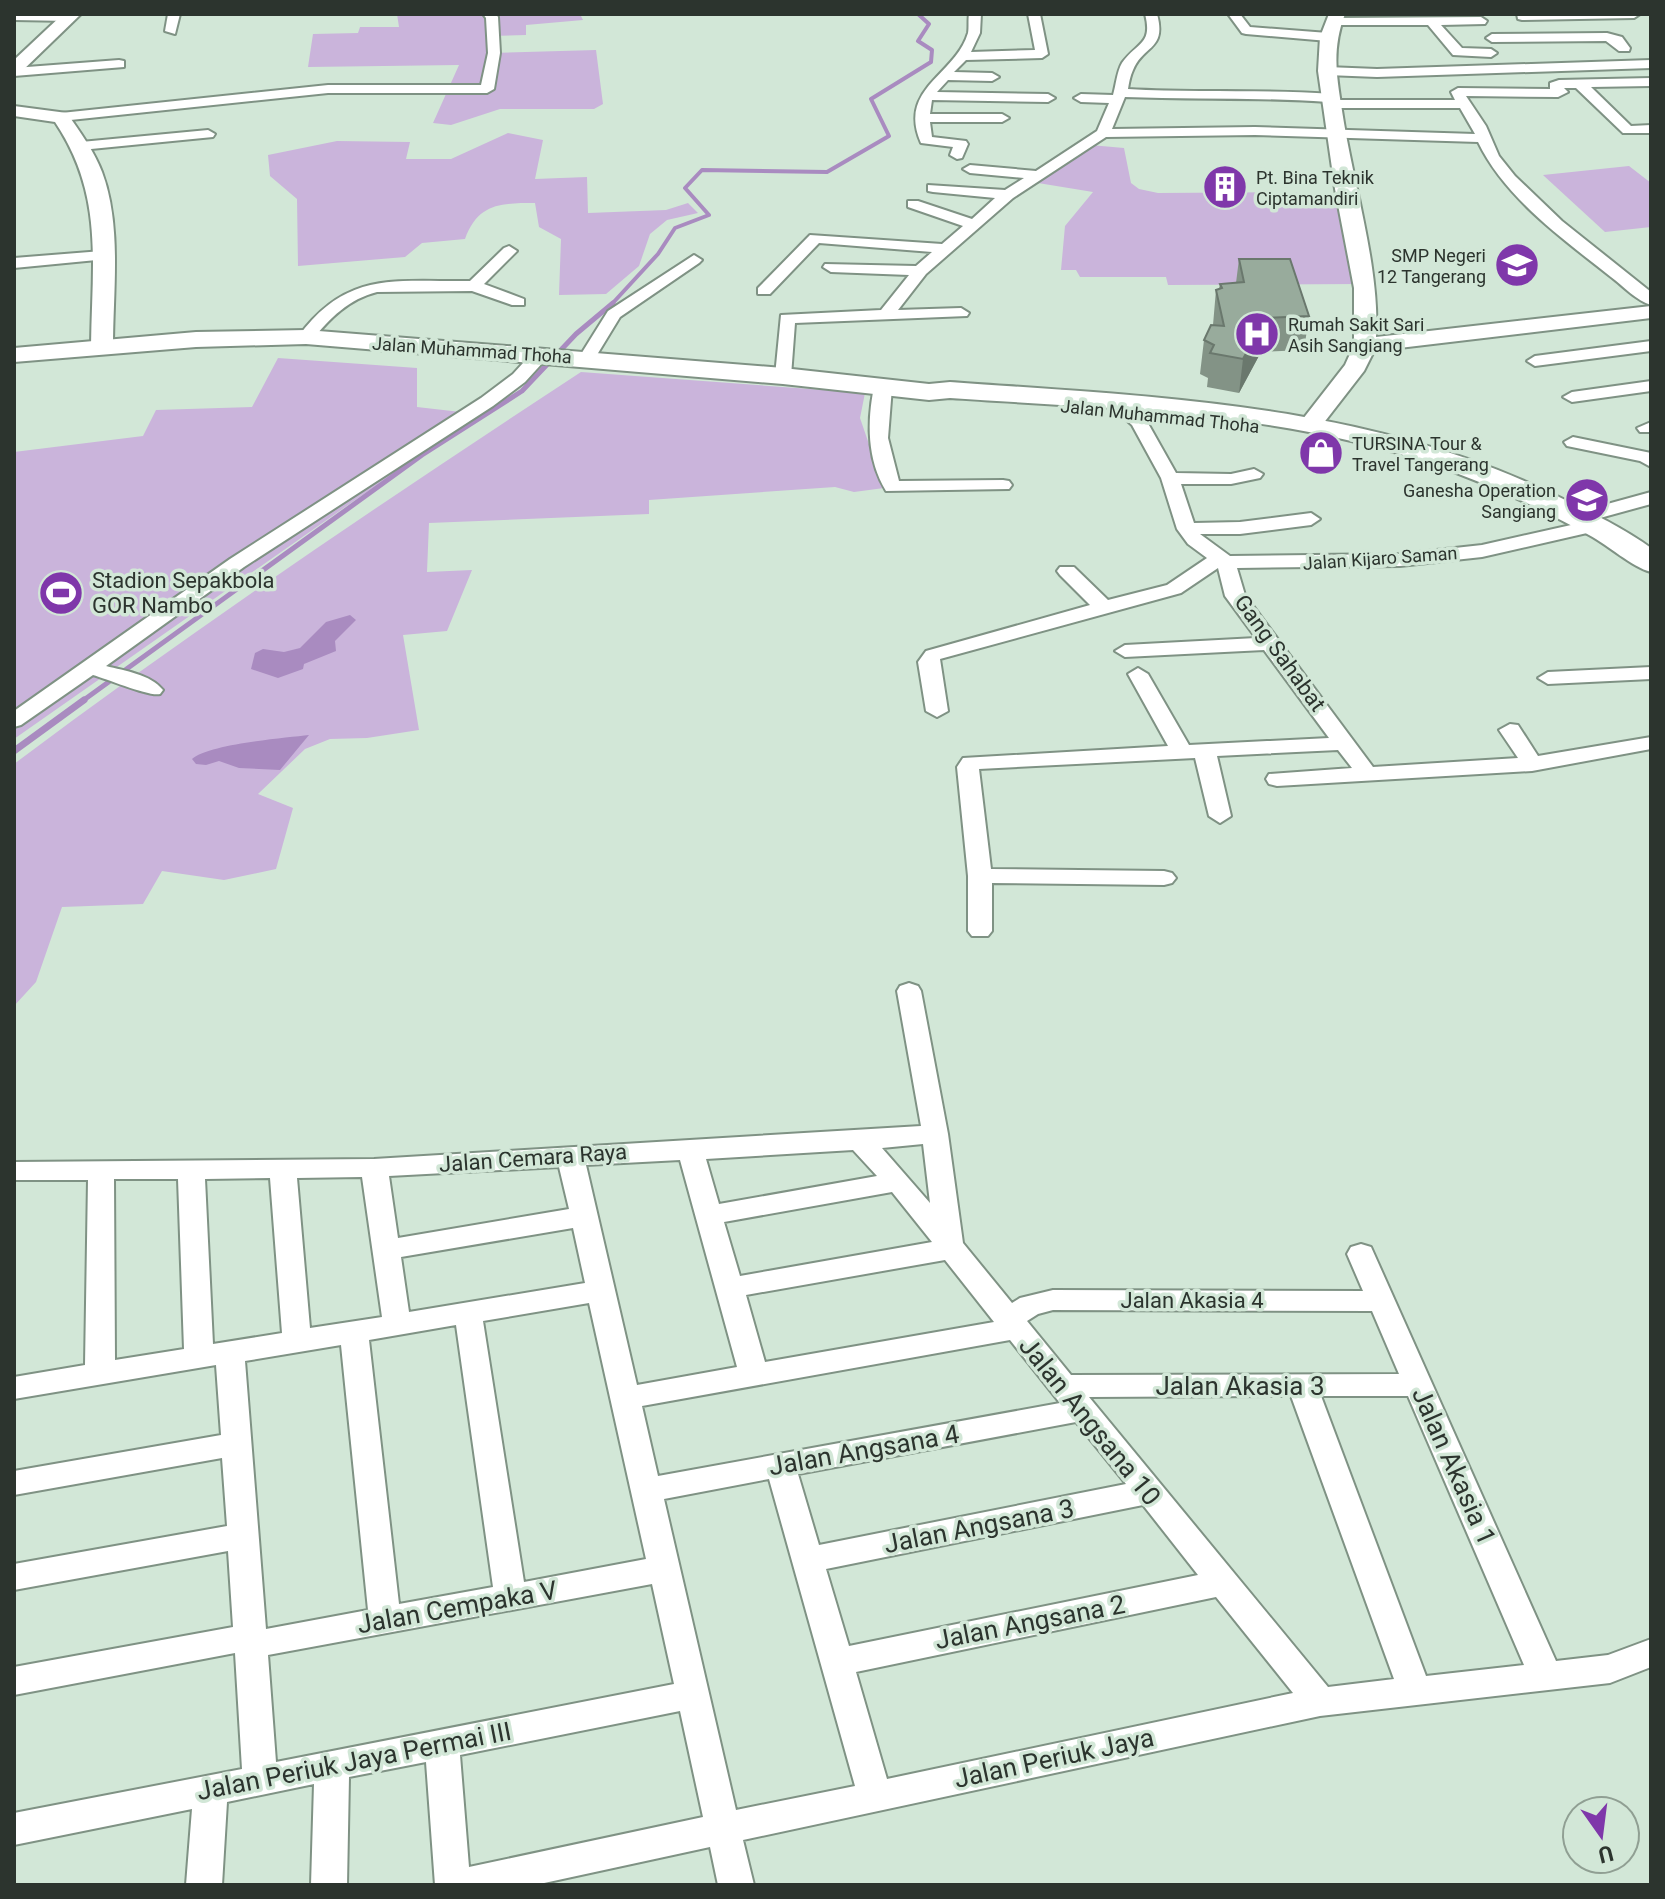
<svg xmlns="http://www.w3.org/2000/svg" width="1665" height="1899" font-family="Roboto,sans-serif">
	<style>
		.green { fill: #cab4db }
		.water { fill: #a98bc0 }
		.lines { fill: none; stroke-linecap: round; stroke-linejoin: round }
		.stream-far2 { stroke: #a98bc0; stroke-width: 4 }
		.stream-far1 { stroke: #a98bc0; stroke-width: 5 }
		.stream { stroke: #a98bc0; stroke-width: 7 }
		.street-casing { stroke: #7f9284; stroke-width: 4 }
		.secondary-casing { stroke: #7f9284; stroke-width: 4 }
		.primary-casing { stroke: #7f9284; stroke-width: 4 }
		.street { fill: #fff; fill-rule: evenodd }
		.secondary { fill: #fff; fill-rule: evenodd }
		.primary { fill: #fff; fill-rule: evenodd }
		.wall { fill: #839386 }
		.shaded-wall { fill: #6a786d }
		.building { fill: #98ab9c; stroke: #6a786d; stroke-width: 2 }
		.labels { text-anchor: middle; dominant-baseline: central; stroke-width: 7; stroke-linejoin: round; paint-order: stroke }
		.far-poi-label { font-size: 18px; fill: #2c342e; stroke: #d2e7d7; text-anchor: start }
		.far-street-label { font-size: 18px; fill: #2c342e; stroke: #d2e7d7 }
		.poi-label { font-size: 22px; fill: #2c342e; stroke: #d2e7d7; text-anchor: start }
		.street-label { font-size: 22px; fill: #2c342e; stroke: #d2e7d7 }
		.near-street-label { font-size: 26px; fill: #2c342e; stroke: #d2e7d7 }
	</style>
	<rect width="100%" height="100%" fill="#d2e7d7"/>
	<!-- green -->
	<g class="green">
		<path d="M397,14h183l3,6 -57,5v10l-35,1 -1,17 106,-3 7,54 -9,5h-94l-49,16 -18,-2 26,-58 -151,2 5,-33 45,-1 2,-6h39z"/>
		<path d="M508,133l35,7 -8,39 52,-2 1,36 78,-3 22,-7 10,10 -31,7 -17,14 -11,32 -33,28 -47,1 2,-56 -22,-12 -4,-24c-34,0 -57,0 -70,36l-43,4 -17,14 -107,9 -1,-67 -27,-23 -2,-21 69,-14 73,1 -4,17h45z"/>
		<path d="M1090,145l34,3 7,35 8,6 19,4 139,-1 38,8 25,84 -192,1 -2,-8h-86l-4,-7h-15l4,-44 28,-34 -55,-9z"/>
		<path d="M1629,166l22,17v44l-46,5 -62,-57z"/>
		<path d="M278,358l139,10v39l61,7 -464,325v-287l129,-16 13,-26 96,-3z"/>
		<path d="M581,372l284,21 -5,25 24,70 -30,4 -19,-5 -186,13v14l-220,9 -2,49 45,-2 -25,61 -44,4 16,95 -52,8 -37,1 -25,10 -47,45 35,14 -17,61 -52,11 -62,-9 -19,33 -81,3 -26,75 -22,24v-242c184,-138 375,-266 567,-392z"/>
	</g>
	<!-- water -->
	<g class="water">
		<path d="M350,615l6,5 -21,21 1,10 -32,13 -1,5 -25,9 -27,-9 4,-16 8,-4 21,3 16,-4 26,-26z"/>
		<path d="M309,735l-29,35 -41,-2 -20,-7 -13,4 -10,-1 -4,-5c17,-15 92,-21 117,-24z"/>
	</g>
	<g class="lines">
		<!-- stream-far2 -->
		<path class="stream-far2" d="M611,305l47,-51 17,-26 34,-13 -24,-27 17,-18 125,2 62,-36 -18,-37 60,-37 1,-12 -14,-9 11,-17 -11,-10"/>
		<!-- stream-far1 -->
		<path class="stream-far1" d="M81,702l341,-247 100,-64 54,-57 37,-31"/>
		<!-- stream -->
		<path class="stream" d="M14,751l70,-51"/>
		<!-- street casing -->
		<g class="street-casing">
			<g id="street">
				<path d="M14,14h59l3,3 -6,4 -56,-1z"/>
				<path d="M168,14h12l-5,20 -10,-3z"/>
				<path d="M483,14h13l2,3 2,36 -6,36 -7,4h-159l-267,28 -7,-4 7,-4 267,-28h153l7,-32 -2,-35z"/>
				<path d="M969,14h12l-1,19 -9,19 64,-2 -7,-36h12l8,40 -6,4 -76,2 -12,12 38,1 7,4 -7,4 -44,-1 -11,12 111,2 7,4 -7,4 -116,-2 -2,14h72l7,4 -7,4h-72l2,15 34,4 2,3 -6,14 -5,1 -7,-4 3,-8 -32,-4c-24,-55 34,-67 47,-110 1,-5 0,-13 1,-19z"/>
				<path d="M1145,14h12c10,36 -14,31 -24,56 -3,6 -4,13 -5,19 68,4 136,0 204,5l5,1v5h118l-4,-8 7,-4 92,1v-6l9,-3 92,-2v8l-60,1 40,39 20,-1v8h-28l-47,-45h-12l4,4 -10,5 -92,-1 20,30 13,30 16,20 47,45 89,71v13c-14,-4 -28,-19 -40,-28 -48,-38 -106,-79 -133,-135l-223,-7 -149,2 -93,61 -87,76 -28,36 63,-2 8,5 -2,3 -172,7 -4,53 -2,4h-12l-2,-4 6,-61 100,-5 28,-35 -78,-3 -8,-5 2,-3 91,2 16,-14 -113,-9 -49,51h-12v-6l52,-53 132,9 21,-18 -55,-19v-6h10l54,18 23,-21 -62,-6 -5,-1v-6l77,5 19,-12 -54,-5 -7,-4 7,-4 66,6 61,-40 12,-28 -28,-1 -7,-4 7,-4 32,1c3,-10 4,-24 9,-32 15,-21 31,-18 23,-49zM1125,97c68,3 135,0 203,5v5l5,1h127l15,26 -220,-7 -143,2z"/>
				<path d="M1228,14h12l10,13 78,6 6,4 -6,4 -82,-7 -4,-1z"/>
				<path d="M1517,14h123l-6,4 -112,2 -4,-1z"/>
				<path d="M1335,18l146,-1 6,4 -2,3 -44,1 21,23 29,1 6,4 -6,4 -38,-2 -25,-30h-97l-2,-3z"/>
				<path d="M1607,33l15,4 8,11 -1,3h-10l-13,-10 -114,1 -6,-4 6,-4z"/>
				<path d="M119,60l5,1v6l-110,9v-8z"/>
				<path d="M1651,60v8l-274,9 -50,-2 -7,-4 7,-4 50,2z"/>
				<path d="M208,130l7,4 -2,3 -132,13 -7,-4 7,-4z"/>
				<path d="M509,246l8,5 -33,33 40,15v6h-12l-40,-14 -95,1c-28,7 -47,26 -65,48h-12l-2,-3c49,-67 97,-55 172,-56l34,-33z"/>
				<path d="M102,251l5,2v6l-93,9v-10z"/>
				<path d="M694,255l8,5 -3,3 -79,54 -28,46h-12l-2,-4 30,-48z"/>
				<path d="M1651,341v10l-116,15 -8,-5 8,-5z"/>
				<path d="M540,350l8,5 -2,4 -21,23 -32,24 -249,161 -138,99c19,5 44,8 57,24l-3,4c-10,3 -53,-15 -67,-19l-72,50 -7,2v-16l216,-152 251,-161 32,-24 21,-23z"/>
				<path d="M1651,381v10l-79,11 -9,-5 9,-5z"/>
				<path d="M883,382l9,5 -4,51 11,43 104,-1 6,1 3,4 -3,4 -123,2c-19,-31 -19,-70 -12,-104z"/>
				<path d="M1125,406l20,12 31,55 55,1 23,-5 9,5 -3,4 -29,6h-50l13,39 46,-1 71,-9 9,6 -9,6 -71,9h-40l30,22 170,-2 82,-9 98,-22 9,6 -2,4 -105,24 -82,9 -163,2 8,27 128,172 145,-9 -19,-28 11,-6 8,1 20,31 113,-19v12l-119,22 -255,15 -8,-2 -3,-5 3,-5 83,-6 -14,-18 -121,6 14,60 -11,7 -11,-7 -14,-58 -216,11 12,100 173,2 8,2 4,5 -4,5 -8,2 -172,-2v48l-4,5h-16l-4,-5v-55l-11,-109 6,-9 205,-12 -40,-72 10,-6 10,6 41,71 140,-7 -65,-88 -139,7 -10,-6 10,-6 131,-7 -31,-42 -7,-28 -37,25 -241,66 8,52 -11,6 -11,-6 -8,-49 8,-11 164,-46 -30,-30 -3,-4 3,-4h14l34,33 59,-15 40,-27 -19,-14 -11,-15 -16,-51 -29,-53 -16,-14z"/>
				<path d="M1651,422v10h-11l-3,-4z"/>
				<path d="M1573,437l78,16v14l-11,-6 -73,-15 -3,-4z"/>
				<path d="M1651,492v12l-73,20 -9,-6 2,-4z"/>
				<path d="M1651,667v12l-103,5 -10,-6 10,-6z"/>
				<path d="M909,983l9,3 3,5 27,143 15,109 49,60 8,-5 33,-8 310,1 -16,-37 4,-7 10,-3 10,3 185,414 52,-6 43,-16v28l-41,16 -290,33 -577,124 11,45h-36l-8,-38 -175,38h-100l-9,-123 -77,15 -2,108h-36l3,-101 -87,18 -5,83h-36l6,-76 -178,36v-32l228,-44 -7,-116 -221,42v-28l219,-40 -5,-76 -214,39v-26l213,-38 -5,-68 -208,37v-24l207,-36 -5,-70 -202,34v-22l71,-12 3,-185h-74v-18l360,-3 547,-33 -24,-135 3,-5zM923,1144l7,59 -48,-55zM853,1150l24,26 -158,28 -13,-45zM680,1160l57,207 -100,18 -51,-220zM559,1167l10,42 -171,29 -9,-62zM362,1177l20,140 -72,11 -13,-150zM270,1178l12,155 -69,11 -8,-165zM114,1179h64l6,170 -69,11zM892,1192l40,50 -192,34 -16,-54zM573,1228l12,55 -176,29 -8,-55zM945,1260l49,62 -229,40 -19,-67zM589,1303l57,256 -122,23 -41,-261zM1053,1310l319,1 27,63 -328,1 -44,-54 11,-7zM456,1325l37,262 -94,17 -30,-264zM1010,1340l50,63 -402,73 -16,-70zM341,1345l27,265 -102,19 -21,-268zM1291,1396l103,283 -66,8 -239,-290zM1321,1396h87l116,269 -98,11zM1076,1422l50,62 -307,61 -21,-71zM769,1479l86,307 -119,24 -72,-311zM1143,1505l55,70 -349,71 -23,-77zM652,1584l22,100 -398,78 -8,-107zM1216,1597l77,96 -406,86 -31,-107zM680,1711l23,106 -234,50 -9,-112z"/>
			</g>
		</g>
		<!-- secondary casing -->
		<g class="secondary-casing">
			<g id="secondary">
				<path d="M63,14h18l-61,59 -6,1v-14z"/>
				<path d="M1329,14h16c-15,39 -7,69 -1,109 11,67 36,148 32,214l275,-31v12l-277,33 -10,20 -45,58h-16l-4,-5 46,-59 9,-20v-57l-19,-99 -17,-118 2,-34z"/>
				<path d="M14,106l53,7c13,19 27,38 35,59 20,53 11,119 11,174l-3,5 -8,2 -11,-7c1,-84 13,-151 -36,-224l-41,-6z"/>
			</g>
		</g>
		<!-- primary casing -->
		<g class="primary-casing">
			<path id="primary" d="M306,330l477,38 146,16 21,-2c207,15 415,21 605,113 33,16 67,32 96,53v24c-19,-5 -43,-27 -62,-37 -51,-28 -105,-53 -160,-72 -154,-52 -318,-54 -479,-65l-21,2 -146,-16 -477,-40 -110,3 -182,15v-14l182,-16z"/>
		</g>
		<!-- street -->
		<use href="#street" class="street"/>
		<!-- secondary -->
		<use href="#secondary" class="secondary"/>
		<!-- primary -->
		<use href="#primary" class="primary"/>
	</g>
	<!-- wall -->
	<path class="wall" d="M1239,259l70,57 -5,34 -43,2 -22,41 -32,-6 1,-9 -8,-4 4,-34 9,-15 3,-35 3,-1 1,-5 16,-1z"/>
	<!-- shaded-wall -->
	<path class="shaded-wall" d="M1265,318l-4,34 -22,41 4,-34z"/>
	<!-- building -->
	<path class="building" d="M1239,259h51l19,57 -44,2 -22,41 -33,-6 4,-8 -10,-5 7,-15 13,1 -8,-36 6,-2 -2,-4 24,-2z"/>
	<!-- icons -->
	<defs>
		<g id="building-disc" transform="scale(2.3)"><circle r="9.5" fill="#7f37aa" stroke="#d2e7d7"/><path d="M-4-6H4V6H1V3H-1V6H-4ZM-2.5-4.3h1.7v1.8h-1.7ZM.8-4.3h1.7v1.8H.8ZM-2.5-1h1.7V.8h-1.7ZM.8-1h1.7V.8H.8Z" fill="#fff"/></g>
		<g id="school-disc" transform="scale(2.3)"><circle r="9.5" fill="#7f37aa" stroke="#d2e7d7"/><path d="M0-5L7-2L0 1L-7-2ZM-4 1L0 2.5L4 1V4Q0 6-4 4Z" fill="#fff"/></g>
		<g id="hospital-disc" transform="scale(2.3)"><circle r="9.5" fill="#7f37aa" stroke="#d2e7d7"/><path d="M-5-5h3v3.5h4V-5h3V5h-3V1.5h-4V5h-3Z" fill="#fff"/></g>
		<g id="shop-disc" transform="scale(2.3)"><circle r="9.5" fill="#7f37aa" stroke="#d2e7d7"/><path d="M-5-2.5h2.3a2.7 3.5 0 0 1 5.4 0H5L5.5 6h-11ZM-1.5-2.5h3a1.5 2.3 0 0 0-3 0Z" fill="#fff"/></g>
		<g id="stadium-disc" transform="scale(2.3)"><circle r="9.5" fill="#7f37aa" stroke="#d2e7d7"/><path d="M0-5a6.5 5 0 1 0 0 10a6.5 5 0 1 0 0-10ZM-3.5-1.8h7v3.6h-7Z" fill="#fff"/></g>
	</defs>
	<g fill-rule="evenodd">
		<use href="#building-disc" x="1225" y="187"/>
		<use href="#school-disc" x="1517" y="265"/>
		<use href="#hospital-disc" x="1257" y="334"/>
		<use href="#shop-disc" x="1321" y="453"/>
		<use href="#school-disc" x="1587" y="500"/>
		<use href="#stadium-disc" x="61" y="593"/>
	</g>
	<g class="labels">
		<!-- far-poi labels -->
		<g class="far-poi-label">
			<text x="1256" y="177">Pt. Bina Teknik<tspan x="1256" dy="21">Ciptamandiri</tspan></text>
			<text x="1486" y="255" text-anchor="end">SMP Negeri<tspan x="1486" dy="21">12 Tangerang</tspan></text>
			<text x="1288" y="324">Rumah Sakit Sari<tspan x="1288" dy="21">Asih Sangiang</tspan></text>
			<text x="1352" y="443">TURSINA Tour &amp;<tspan x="1352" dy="21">Travel Tangerang</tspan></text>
			<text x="1556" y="490" text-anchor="end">Ganesha Operation<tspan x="1556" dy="21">Sangiang</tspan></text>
		</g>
		<!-- far-street labels -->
		<g class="far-street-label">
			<text transform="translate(472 350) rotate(4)">Jalan Muhammad Thoha</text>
			<text transform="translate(1160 416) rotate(6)">Jalan Muhammad Thoha</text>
			<text transform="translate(1380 558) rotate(-4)">Jalan Kijaro Saman</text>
		</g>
		<!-- poi labels -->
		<g class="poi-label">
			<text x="92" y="580">Stadion Sepakbola<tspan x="92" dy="25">GOR Nambo</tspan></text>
		</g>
		<!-- street labels -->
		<g class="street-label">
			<text transform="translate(1280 653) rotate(54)">Gang Sahabat</text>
			<text transform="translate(533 1158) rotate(-4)">Jalan Cemara Raya</text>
			<text x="1192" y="1300">Jalan Akasia 4</text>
		</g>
		<!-- near-street labels -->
		<g class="near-street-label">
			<text x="1240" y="1386">Jalan Akasia 3</text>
			<text transform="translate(1090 1421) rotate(51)">Jalan Angsana 10</text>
			<text transform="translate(864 1450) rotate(-10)">Jalan Angsana 4</text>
			<text transform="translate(1454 1466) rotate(66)">Jalan Akasia 1</text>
			<text transform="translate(979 1526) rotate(-11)">Jalan Angsana 3</text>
			<text transform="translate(457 1607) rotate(-10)">Jalan Cempaka V</text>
			<text transform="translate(1030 1622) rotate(-11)">Jalan Angsana 2</text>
			<text transform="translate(1054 1758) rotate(-12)">Jalan Periuk Jaya</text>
			<text transform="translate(354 1761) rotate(-11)">Jalan Periuk Jaya Permai III</text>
		</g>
	</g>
	<!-- border -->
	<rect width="1665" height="1899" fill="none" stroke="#2c342e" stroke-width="32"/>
	<!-- north arrow -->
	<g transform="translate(1601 1835) rotate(166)"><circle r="38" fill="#d2e7d7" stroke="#909f93" stroke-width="2"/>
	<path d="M0-6L14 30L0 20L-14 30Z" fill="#7f37aa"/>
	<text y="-12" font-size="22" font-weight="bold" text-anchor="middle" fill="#2c342e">U</text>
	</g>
</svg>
